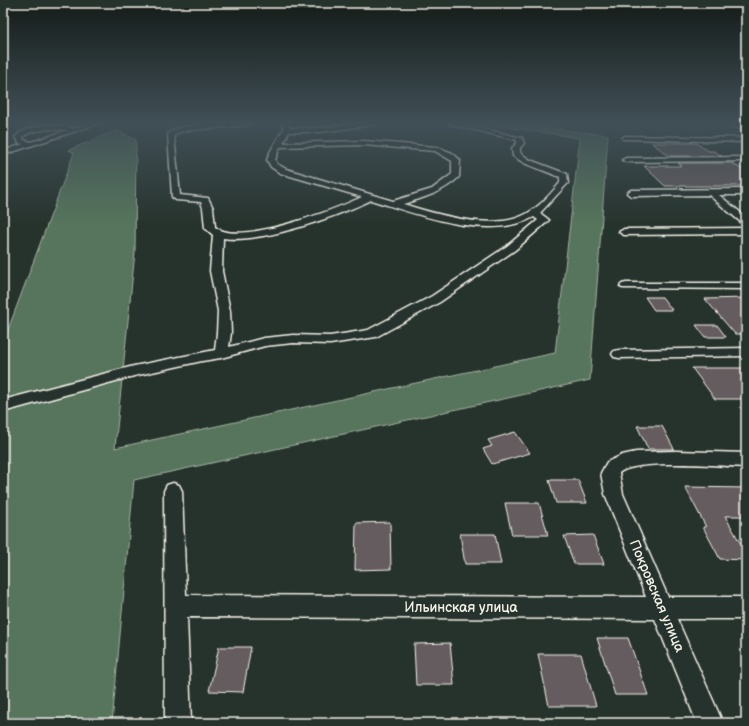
<svg xmlns="http://www.w3.org/2000/svg" width="749" height="726" font-family="'Balsamiq Sans',sans-serif">
	<style>
		.green { fill: #56745c; stroke: #a5b2a2 }
		.building { fill: #655b5e; stroke: #f4f1e8 }
		.lines { fill: none; stroke-linecap: round; stroke-linejoin: round }
		.minor-casing { stroke: #f4f1e8; stroke-width: 3 }
		.minor { fill: #26332d; fill-rule: evenodd }
		.labels { text-anchor: middle; dominant-baseline: central; stroke-width: 4; stroke-linejoin: round; paint-order: stroke }
		.near-street-label { font-size: 14px; fill: #f4f1e8; stroke: #26332d }
	</style>
	<rect width="100%" height="100%" fill="#26332d"/>
	<filter id="ink" filterUnits="userSpaceOnUse"><feTurbulence type="fractalNoise" baseFrequency=".025" numOctaves="2"/><feDisplacementMap in="SourceGraphic" scale="8" xChannelSelector="R" yChannelSelector="G"/><feConvolveMatrix kernelMatrix="1 2 1 2 8 2 1 2 1" color-interpolation-filters="sRGB"/></filter>
	<g filter="url(#ink)">
		<!-- green -->
		<path class="green" d="M479,123h25l104,12 -18,245 -456,100 -22,243h-109v-380l71,-190 -5,-3 48,-20 19,10 -1,112 -20,196 440,-95 25,-215z"/>
		<!-- building -->
		<g class="building">
			<path d="M652,143h44l13,8h5l8,5h-53z"/>
			<path d="M678,163h54l14,9v14h-81l-21,-20h38z"/>
			<path d="M645,297h17l10,13h-18z"/>
			<path d="M746,298v36h-11l-30,-35z"/>
			<path d="M696,325h21l9,12h-21z"/>
			<path d="M692,368h54v31h-31z"/>
			<path d="M637,426h25l12,23h-26z"/>
			<path d="M515,432l15,21 -38,11 -9,-15 9,-3 -4,-6z"/>
			<path d="M549,480h29l9,23h-31z"/>
			<path d="M685,487l61,1v28h-21l21,37v7l-26,-1 -17,-32h3z"/>
			<path d="M505,503h34l9,32h-36z"/>
			<path d="M390,522l1,47 -36,1 1,-47z"/>
			<path d="M460,534h35l6,30h-36z"/>
			<path d="M593,535l11,29h-30l-10,-28z"/>
			<path d="M597,638h31l20,57h-33z"/>
			<path d="M450,643l4,42h-38l-2,-41z"/>
			<path d="M219,647h32l-8,45 -34,-1z"/>
			<path d="M538,654h43l15,52h-47z"/>
		</g>
		<g class="lines">
			<!-- minor casing -->
			<g class="minor-casing">
				<g id="minor">
					<path d="M91,123h9l-97,32v-4l20,-7 -4,-1 -4,-6c12,-13 39,-14 56,-10l1,2zM49,129l20,1 -38,12 -7,-2 -2,-3 9,-5z"/>
					<path d="M231,123h21l-3,2 -66,6 -9,4 6,60 28,3 5,10 2,19c23,20 121,-18 147,-30l-82,-24 -9,-6 -4,-7 3,-8 14,-24 -3,-5h6l3,5h30l41,-5h15l-3,2 -53,7h-31l-6,11 81,-2 73,6 15,6 8,7 -1,17c-16,15 -35,21 -56,27 33,10 90,28 123,10 14,-7 24,-20 34,-31v-6l-36,-14 -11,-7 -1,-8 5,-5v-3l-67,-16 -1,-1h10l63,15 2,5 -4,5v5l10,7 37,14 1,9 -28,30 9,7 -2,2 -32,28 -75,52 -64,35 -46,7 -37,-1 -28,3 -44,12 -19,3 -68,15 -131,36v-12l131,-34 81,-16 2,-17 1,-22 -8,-40 3,-36 -8,-7 -2,-20 -2,-6 -25,-2 -4,-3 -4,-63c10,-11 48,-10 63,-11zM364,145l71,6 17,10v13l-20,15 -39,12 -107,-32 -9,-5 -2,-4 5,-13zM371,200c46,14 117,42 163,17l4,3 -31,26 -75,50 -64,34 -38,6 -37,-1 -29,3 -35,9 2,-14 -1,-22 -8,-40 1,-33c38,6 113,-21 148,-38z"/>
					<path d="M728,123h7l11,5v5z"/>
					<path d="M625,136l121,2v4l-123,-3 -1,-1z"/>
					<path d="M746,157v4l-120,1 -4,-2 4,-2z"/>
					<path d="M746,189v6h-27l27,22v8l-3,-1 -34,-29 -78,1 -4,-3 4,-3z"/>
					<path d="M746,228v6l-122,1 -5,-3 5,-3z"/>
					<path d="M626,283h120v6l-124,-1 -2,-2 2,-2z"/>
					<path d="M746,348v8l-127,2 -5,-1 -2,-3 2,-3 5,-1z"/>
					<path d="M676,451l70,2v14c-25,-1 -110,-9 -127,6l4,21 45,103h78v22h-69l46,104h-26l-42,-104 -468,-2 4,106h-26l-1,-232 3,-6 6,-2 6,2 3,6 4,104 460,2 -41,-103 -4,-21 6,-11 15,-7 14,-3z"/>
				</g>
			</g>
			<!-- minor -->
			<use href="#minor" class="minor"/>
		</g>
	</g>
	<!-- sky -->
	<linearGradient id="sky" x2="0" y2="1"><stop stop-color="#151c19"/><stop offset="0.55" stop-color="#415057"/><stop offset="1" stop-color="#415057" stop-opacity="0"/></linearGradient>
	<rect width="749" height="224" fill="url(#sky)"/>
	<g class="labels">
		<!-- near-street labels -->
		<g class="near-street-label">
			<text transform="translate(657 596) rotate(67)">Покровская улица</text>
			<text x="461" y="607">Ильинская улица</text>
		</g>
	</g>
	<!-- margin -->
	<rect width="749" height="726" fill="none" stroke="#26332d" stroke-width="16"/>
	<rect x="8" y="8" width="733" height="710" fill="none" stroke="#f4f1e8" stroke-width="1.5" filter="url(#ink)"/>
</svg>
